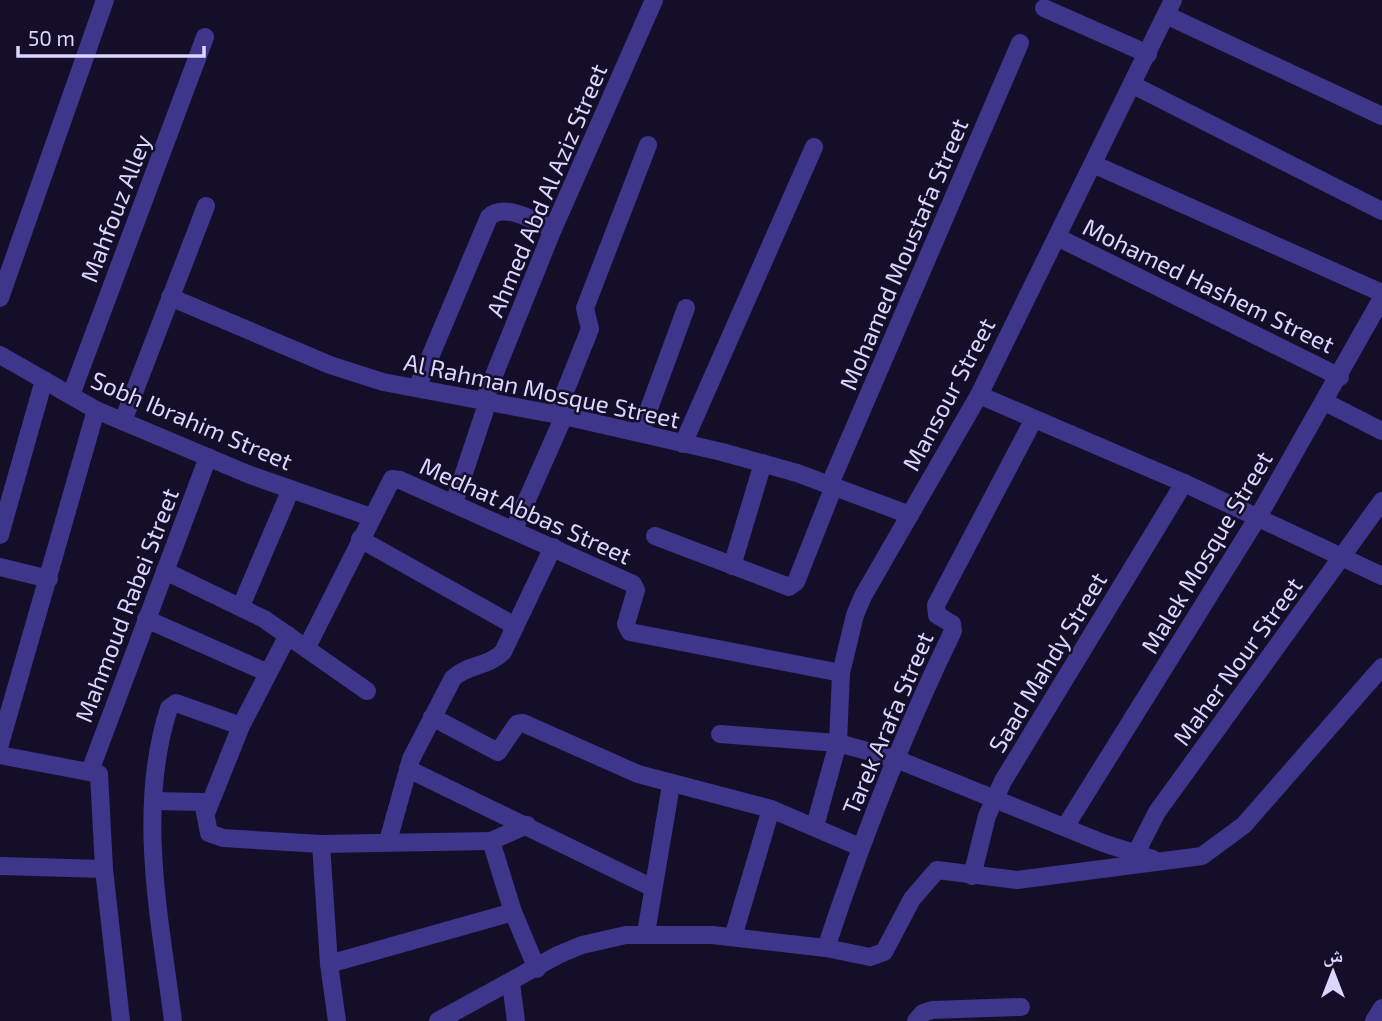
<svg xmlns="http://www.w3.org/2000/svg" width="1382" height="1021" viewBox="0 0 1382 1021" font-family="'Exo 2','Noto Naskh Arabic',sans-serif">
<rect width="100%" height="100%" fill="#140e29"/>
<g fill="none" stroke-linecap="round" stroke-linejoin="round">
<g stroke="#3d368b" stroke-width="18">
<path d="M1044 8 1148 54"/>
<path d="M1166 15 1382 116"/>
<path d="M1133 85 1382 211"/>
<path d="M1093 164 1382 293"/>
<path d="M1057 237 1340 377"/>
<path d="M170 297 330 365 383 382 564 416 722 452 797 473 910 515"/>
<path d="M0 298 105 0"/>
<path d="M0 355 96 410 250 475 371 517"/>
<path d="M417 388 489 217C505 202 536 222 553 229"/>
<path d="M71 395 205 37"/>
<path d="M979 395 1184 483 1382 576"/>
<path d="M484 400 553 229 654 0"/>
<path d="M1325 402 1382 431"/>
<path d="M556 414 590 329 585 308 648 145"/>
<path d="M123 421 206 206"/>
<path d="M640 433 686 308"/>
<path d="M683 444 814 147"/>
<path d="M830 484 1020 43"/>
<path d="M454 503 488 401"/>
<path d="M514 529 564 416"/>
<path d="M0 535 44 380"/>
<path d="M655 536 789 587 796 582 834 486"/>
<path d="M360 539 515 626"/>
<path d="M732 566 763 463"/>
<path d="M0 567 49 579"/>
<path d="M165 571 264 619 367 691"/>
<path d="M241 606 291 489"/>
<path d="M146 619 268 673"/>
<path d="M307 647 392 479 400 480 633 584 636 590 626 624 630 632 841 673"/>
<path d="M432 717 498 752 517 724 523 723 638 774 771 809 860 847"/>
<path d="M720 734 838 743 896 759 1103 843 1153 859"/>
<path d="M0 744 96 410"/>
<path d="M0 755 99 774 104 869 121 1021"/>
<path d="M408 769 653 888"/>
<path d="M90 771 208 457"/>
<path d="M154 801 203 802 209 833 223 838 321 844 491 841"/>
<path d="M207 811 241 726 288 635"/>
<path d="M527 825 491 841 513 912 537 969"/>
<path d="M815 826 838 743 841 673 855 615 863 596 979 395 1173 0"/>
<path d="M1065 827 1258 517 1382 298"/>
<path d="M388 841 411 759 453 678C468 664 488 667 503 652L553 547"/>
<path d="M321 844 329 964 337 1021"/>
<path d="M1136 853 1157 812 1382 501"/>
<path d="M0 866 104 869"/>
<path d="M972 876 987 816 1003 781 1184 483"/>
<path d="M646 933 671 785"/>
<path d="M733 937 771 809"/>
<path d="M826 948C862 839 903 734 953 631L952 624 937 615 936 605 1034 419"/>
<path d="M329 964 513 912"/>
<path d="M511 983 516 1021"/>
<path d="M173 1021C160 918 136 810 169 708L176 703 241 726"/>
<path d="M438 1021 558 955 582 945 626 935H712L826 948 870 957 884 952 912 899 937 870 1017 880 1202 856 1244 825 1382 667"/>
<path d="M916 1021 923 1013 932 1010 1021 1007"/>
<path d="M1374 1021 1382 1008"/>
</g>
</g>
<g text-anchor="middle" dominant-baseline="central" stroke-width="5" stroke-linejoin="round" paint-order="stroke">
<g font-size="24" fill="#dcd6ff" stroke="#140e29">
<text transform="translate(546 190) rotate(-67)">Ahmed Abd Al Aziz Street</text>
<text transform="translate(115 208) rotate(-69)">Mahfouz Alley</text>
<text transform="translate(903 254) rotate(-67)">Mohamed Moustafa Street</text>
<text transform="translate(1209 285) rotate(26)">Mohamed Hashem Street</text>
<text transform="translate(542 390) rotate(12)">Al Rahman Mosque Street</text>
<text transform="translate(948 394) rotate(-62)">Mansour Street</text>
<text transform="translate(192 420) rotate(23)">Sobh Ibrahim Street</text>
<text transform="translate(526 510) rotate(24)">Medhat Abbas Street</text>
<text transform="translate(1206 552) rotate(-59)">Malek Mosque Street</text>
<text transform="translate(126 605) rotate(-69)">Mahmoud Rabei Street</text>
<text transform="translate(1237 661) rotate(-54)">Maher Nour Street</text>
<text transform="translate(1047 662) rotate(-59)">Saad Mahdy Street</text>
<text transform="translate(887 723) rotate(-67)">Tarek Arafa Street</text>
</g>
</g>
<g transform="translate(1333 972)" stroke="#140e29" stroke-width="5" paint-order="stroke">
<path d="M0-5L12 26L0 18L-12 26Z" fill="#dcd6ff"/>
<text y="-10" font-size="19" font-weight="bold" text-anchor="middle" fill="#dcd6ff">ش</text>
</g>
<path d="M18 46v10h186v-10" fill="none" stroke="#dcd6ff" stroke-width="3.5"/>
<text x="28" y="46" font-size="21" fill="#dcd6ff" stroke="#140e29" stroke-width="5" paint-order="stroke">50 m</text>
</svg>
